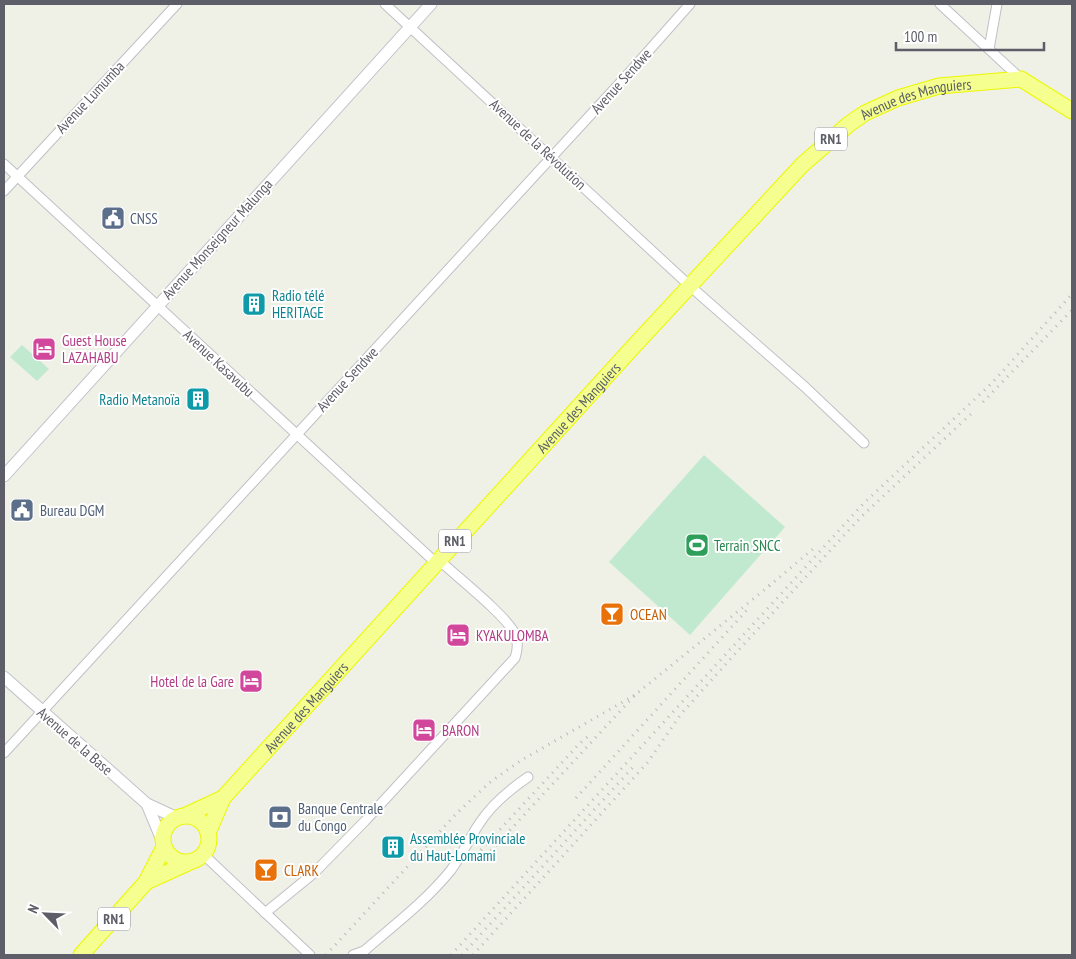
<svg xmlns="http://www.w3.org/2000/svg" width="1076" height="959" viewBox="0 0 1076 959" font-family="'PT Sans Narrow',sans-serif">
<rect width="100%" height="100%" fill="#eff1e6"/>
<g fill="#c1e9d0">
<path d="M22 345 49 369 37 381 10 357Z"/>
<path d="M704 455 785 527 690 635 609 562Z"/>
</g>
<g fill="none" stroke-linecap="round" stroke-linejoin="round">
<g stroke="#bfc0c7" stroke-width="11">
<g id="street">
<path d="M385 4 690 286 805 387 864 443"/>
<path d="M940 4 1021 79"/>
<path d="M989 49 997 4"/>
<path d="M4 164 435 562"/>
<path d="M4 191 177 4"/>
<path d="M4 753 629 73 690 4"/>
<path d="M203 854 310 955"/>
<path d="M265 913 314 873 365 821 515 658C518 649 519 641 514 632 502 612 457 577 438 559"/>
<path d="M353 955 364 951C394 925 426 901 451 870 462 855 469 839 479 824 491 805 509 790 528 777"/>
</g>
</g>
<g stroke="#c2c2cb" stroke-width="13">
<g id="secondary">
<path d="M4 476 431 4"/>
<path d="M4 677 147 804 177 818"/>
<path d="M147 804 162 840"/>
</g>
</g>
<g stroke="#ecf700" stroke-width="17">
<g id="highway">
<circle cx="186" cy="839" r="23"/>
<path id="s1" d="M184 816 223 798 633 347 802 165 849 124 865 113 898 98 939 86 1021 79 1072 111"/>
<path d="M208 833 223 798"/>
<path d="M146 882 188 863"/>
<path d="M81 955 146 882 164 847"/>
</g>
</g>
<use href="#street" stroke="#fff" stroke-width="9"/>
<use href="#secondary" stroke="#fff" stroke-width="11"/>
<use href="#highway" stroke="#f4ff8f" stroke-width="15"/>
<g stroke="#b9b9ba" stroke-width="3" stroke-dasharray="1 6" stroke-linecap="butt">
<path d="M983 402 1072 310"/>
<path d="M769 586 813 549"/>
<path d="M576 798 747 610"/>
<path d="M481 850 580 743 591 734"/>
<path d="M486 856 635 695 774 582"/>
<path d="M326 955 457 813 489 783 520 761 635 695"/>
<path d="M451 955 864 503 992 383 1072 294"/>
<path d="M462 955 634 766"/>
<path d="M473 955 648 762 681 714 734 655 861 517 971 414"/>
</g>
</g>
<defs>
<g id="civic-square" transform="scale(1.25)"><rect x="-9" y="-9" width="18" height="18" rx="4" fill="#5c6f8a" stroke="#fff"/><path d="M-.6-6.5H3V-4.5H.6V-3L4-1V1h2V6H-6V1h2V-1L-.6-3ZM-1.2 2.5V6h2.4V2.5Z" fill="#fff"/></g>
<g id="building-square" transform="scale(1.25)"><rect x="-9" y="-9" width="18" height="18" rx="4" fill="#0f9aa8" stroke="#fff"/><path d="M-4-6H4V6H1V3H-1V6H-4ZM-2.5-4.3h1.7v1.8h-1.7ZM.8-4.3h1.7v1.8H.8ZM-2.5-1h1.7V.8h-1.7ZM.8-1h1.7V.8H.8Z" fill="#fff"/></g>
<g id="hotel-square" transform="scale(1.25)"><rect x="-9" y="-9" width="18" height="18" rx="4" fill="#d1479c" stroke="#fff"/><path d="M-6-4.5h1.5V1H6V5H4.5V3h-9V5H-6ZM-4 0a1.8 1.8 0 1 1 3.6 0ZM.5 0V-2.5h3Q6-2.5 6 0Z" fill="#fff"/></g>
<g id="stadium-square" transform="scale(1.25)"><rect x="-9" y="-9" width="18" height="18" rx="4" fill="#2e9e5b" stroke="#fff"/><path d="M0-5a6.5 5 0 1 0 0 10a6.5 5 0 1 0 0-10ZM-3.5-1.8h7v3.6h-7Z" fill="#fff"/></g>
<g id="bar-square" transform="scale(1.25)"><rect x="-9" y="-9" width="18" height="18" rx="4" fill="#e8710a" stroke="#fff"/><path d="M-6-5H6L.8 .8V4.5H3.5V6h-7V4.5H-.8V.8Z" fill="#fff"/></g>
<g id="bank-square" transform="scale(1.25)"><rect x="-9" y="-9" width="18" height="18" rx="4" fill="#5c6f8a" stroke="#fff"/><path d="M-6-4H6V4H-6ZM0-2.3a2.3 2.3 0 1 0 0 4.6a2.3 2.3 0 1 0 0-4.6Z" fill="#fff"/></g>
</defs>
<g fill-rule="evenodd">
<use href="#civic-square" x="113" y="218"/>
<use href="#building-square" x="254" y="304"/>
<use href="#hotel-square" x="44" y="349"/>
<use href="#building-square" x="198" y="399"/>
<use href="#civic-square" x="22" y="510"/>
<use href="#stadium-square" x="697" y="545"/>
<use href="#bar-square" x="612" y="614"/>
<use href="#hotel-square" x="458" y="635"/>
<use href="#hotel-square" x="251" y="681"/>
<use href="#hotel-square" x="424" y="730"/>
<use href="#bank-square" x="280" y="817"/>
<use href="#building-square" x="393" y="847"/>
<use href="#bar-square" x="266" y="870"/>
</g>
<g text-anchor="middle" dominant-baseline="central" stroke-width="4" stroke-linejoin="round" paint-order="stroke">
<g fill="#fff" stroke="#8e8e95" stroke-width="1">
<rect x="815" y="127.5" width="32" height="23" rx="4"/>
<rect x="439" y="529.5" width="32" height="23" rx="4"/>
<rect x="98" y="907.5" width="32" height="23" rx="4"/>
</g>
<g font-size="14" font-weight="bold" fill="#5d5e67">
<text x="831" y="139">RN1</text>
<text x="455" y="541">RN1</text>
<text x="114" y="919">RN1</text>
</g>
<g font-size="15" fill="#5d5e67" stroke="#fff">
<text transform="translate(621 81) rotate(-48)">Avenue Sendwe</text>
<text transform="translate(90 97) rotate(-47)">Avenue Lumumba</text>
<text stroke="none"><textPath href="#s1" startOffset="1036">Avenue des Manguiers</textPath></text>
<text transform="translate(538 144) rotate(43)">Avenue de la Révolution</text>
<text transform="translate(217 239) rotate(-48)">Avenue Monseigneur Malunga</text>
<text transform="translate(219 363) rotate(43)">Avenue Kasavubu</text>
<text transform="translate(347 379) rotate(-47)">Avenue Sendwe</text>
<text stroke="none"><textPath href="#s1" startOffset="571">Avenue des Manguiers</textPath></text>
<text stroke="none"><textPath href="#s1" startOffset="166">Avenue des Manguiers</textPath></text>
<text transform="translate(75 741) rotate(41)">Avenue de la Base</text>
</g>
<g font-size="15" fill="#4e5e75" stroke="#fff" text-anchor="start">
<text x="130" y="218">CNSS</text>
<text x="40" y="510">Bureau DGM</text>
<text x="298" y="808">Banque Centrale<tspan x="298" dy="17">du Congo</tspan></text>
</g>
<g font-size="15" fill="#0d838f" stroke="#fff" text-anchor="start">
<text x="272" y="295">Radio télé<tspan x="272" dy="17">HERITAGE</tspan></text>
<text x="180" y="399" text-anchor="end">Radio Metanoïa</text>
<text x="410" y="838">Assemblée Provinciale<tspan x="410" dy="17">du Haut-Lomami</tspan></text>
</g>
<g font-size="15" fill="#b23c85" stroke="#fff" text-anchor="start">
<text x="62" y="340">Guest House<tspan x="62" dy="17">LAZAHABU</tspan></text>
<text x="476" y="635">KYAKULOMBA</text>
<text x="234" y="681" text-anchor="end">Hotel de la Gare</text>
<text x="442" y="730">BARON</text>
</g>
<g font-size="15" fill="#27864d" stroke="#fff" text-anchor="start">
<text x="714" y="545">Terrain SNCC</text>
</g>
<g font-size="15" fill="#c56008" stroke="#fff" text-anchor="start">
<text x="630" y="614">OCEAN</text>
<text x="284" y="870">CLARK</text>
</g>
</g>
<rect width="1076" height="959" fill="none" stroke="#5d5e67" stroke-width="10"/>
<g transform="translate(45 914) rotate(294)" stroke="#ffffff" stroke-width="4" paint-order="stroke">
<path d="M0-4L9 19L0 12L-9 19Z" fill="#5d5e67"/>
<text y="-8" font-size="14" font-weight="bold" text-anchor="middle" fill="#5d5e67">N</text>
</g>
<path d="M896 42v8h148v-8" fill="none" stroke="#5d5e67" stroke-width="2.5"/>
<text x="904" y="42" font-size="15" fill="#5d5e67" stroke="#ffffff" stroke-width="4" paint-order="stroke">100 m</text>
</svg>
